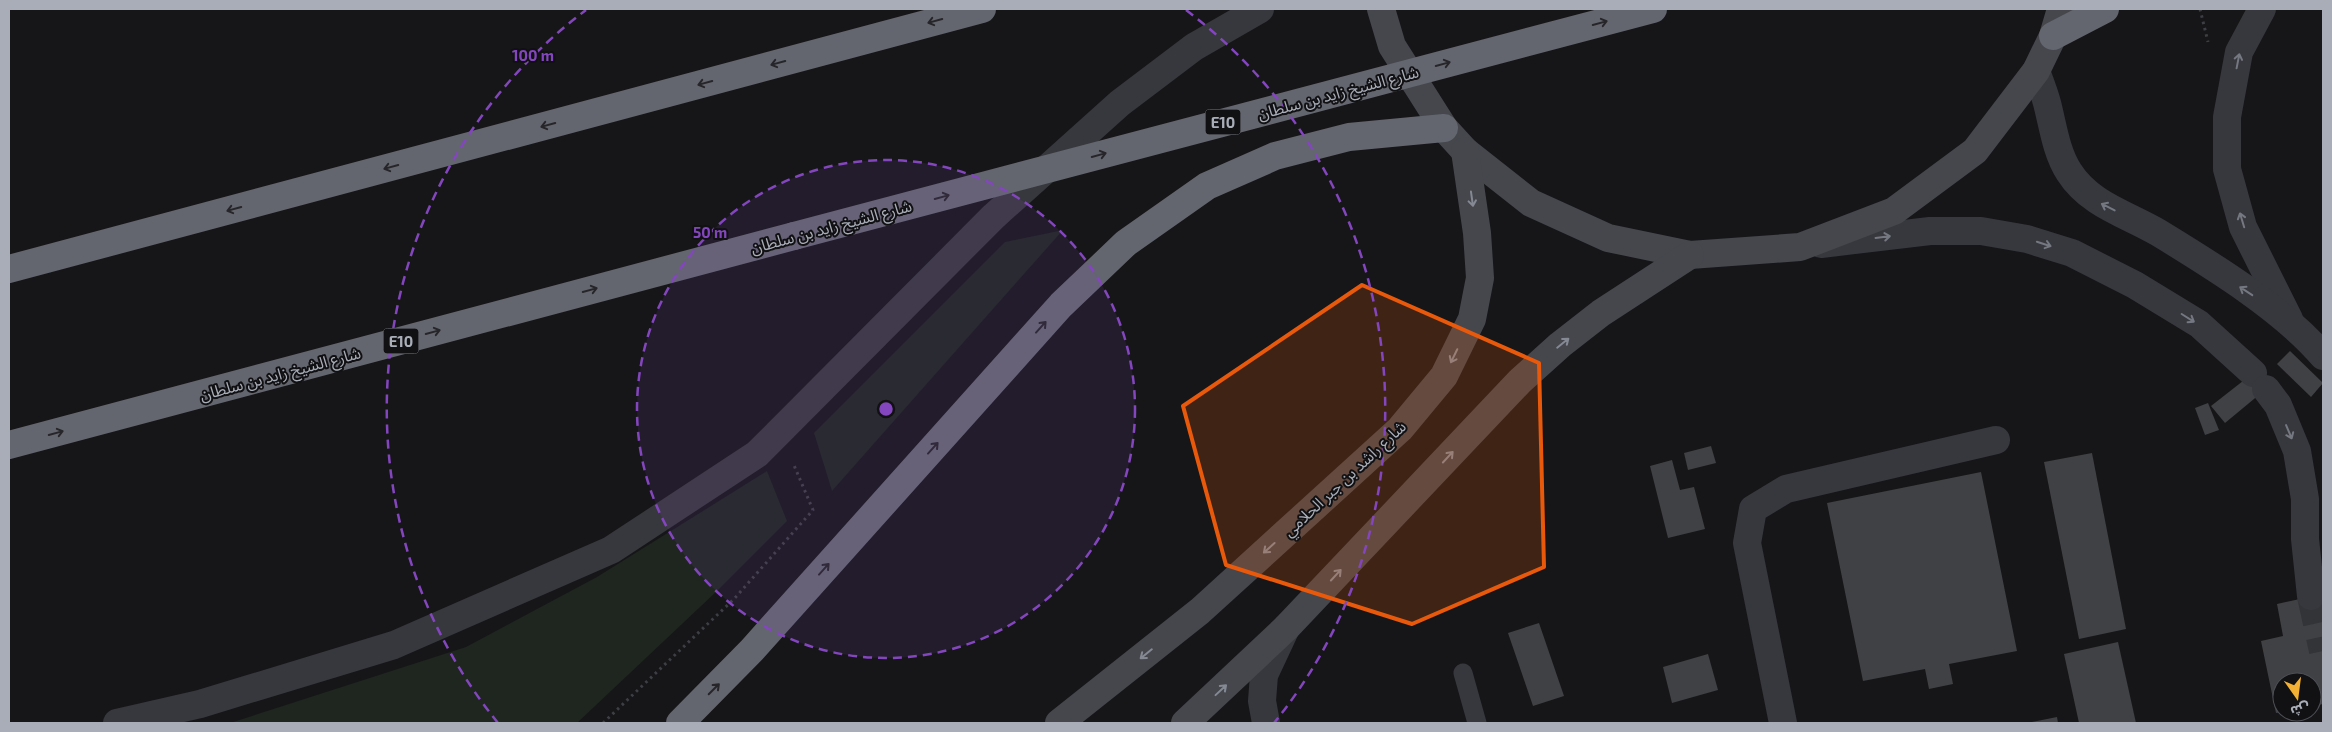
<svg xmlns="http://www.w3.org/2000/svg" width="2332" height="732" viewBox="0 0 2332 732" font-family="'Exo 2','Noto Sans Arabic',sans-serif">
<rect width="100%" height="100%" fill="#161618"/>
<g fill="#1e261f">
<path d="M1063 230 832 491 814 433 1005 242Z"/>
<path d="M767 471 787 521 717 591 577 723H230L466 647 597 577Z"/>
</g>
<g fill="#404145">
<path d="M2290 351 2323 383 2311 397 2277 364Z"/>
<path d="M2257 370 2266 389 2225 423 2211 406Z"/>
<path d="M2208 403 2219 430 2205 435 2195 408Z"/>
<path d="M1711 446 1716 463 1688 470 1684 453Z"/>
<path d="M2092 453 2126 629 2079 639 2044 462Z"/>
<path d="M1672 460 1680 490 1694 487 1705 529 1668 538 1650 466Z"/>
<path d="M1981 472 2017 651 1949 664 1953 684 1929 689 1925 669 1863 681 1827 503Z"/>
<path d="M2323 594V704L2312 706V682H2282V712L2276 713 2261 641 2283 636 2277 604Z"/>
<path d="M1539 623 1564 696 1533 706 1508 633Z"/>
<path d="M2118 642 2136 723H2079L2064 654Z"/>
<path d="M1708 654 1718 690 1672 703 1663 667Z"/>
<path d="M2057 717 2058 723H2032V722Z"/>
</g>
<g fill="none" stroke-linecap="round" stroke-linejoin="round">
<path stroke="#333438" stroke-width="28" stroke-dasharray="28 14" stroke-linecap="butt" d="M2311 596 2323 651"/>
<g stroke="#3d3f44" stroke-width="3" stroke-dasharray="2.5 4" stroke-linecap="butt">
<path d="M2200 9 2208 42"/>
<path d="M603 723 734 599 813 510 793 463"/>
</g>
<path stroke="#37383d" stroke-width="19" d="M1463 673 1477 723"/>
<g stroke="#37383d" stroke-width="28">
<path d="M2262 9 2239 52 2227 117V169L2243 227 2289 319"/>
<path d="M2036 71C2040 82 2044 92 2047 103 2053 126 2056 152 2069 172 2090 205 2127 214 2159 233 2213 266 2283 309 2323 356"/>
<path d="M1821 244 1930 231H1981L2027 239 2072 253 2135 285 2199 324 2253 373"/>
<path d="M2266 389 2278 405 2297 451 2305 499V539L2311 596"/>
<path d="M117 723 200 704 394 645 611 550 757 454 993 217 1120 103 1194 47 1260 9"/>
<path d="M1266 723 1262 701 1264 675 1286 628"/>
<path d="M1783 723 1747 543 1753 509 1786 489 1996 440"/>
</g>
<g stroke="#45474d" stroke-width="28">
<path d="M1381 9 1392 46 1444 128 1465 151 1531 203 1608 238 1690 255 1800 247 1894 211 1975 151 2036 71 2053 36 2061 9"/>
<path d="M1059 723 1200 611 1400 429 1444 376 1472 319 1480 278 1477 233 1465 151"/>
<path d="M1185 723 1286 628 1520 381 1560 345 1601 313 1690 255"/>
</g>
<g stroke="#63666e" stroke-width="28">
<path d="M2053 36 2105 9"/>
<path d="M9 269 982 9"/>
<path d="M9 445 794 236"/>
<path d="M680 723 752 650 1061 305 1126 243 1207 186 1275 156 1349 137 1444 128"/>
</g>
<path stroke="#63666e" stroke-width="28" d="M794 236 1653 9"/>
</g>
<defs><path id="oneway-shaft" d="M-6 0H5M1.5-3L5.5 0L1.5 3" fill="none" stroke-width="1.6" stroke-linecap="round" stroke-linejoin="round" transform="scale(1.25)"/></defs>
<g stroke="#26262a">
<use href="#oneway-shaft" transform="translate(935 21) rotate(165)"/>
<use href="#oneway-shaft" transform="translate(1600 23) rotate(-15)"/>
<use href="#oneway-shaft" transform="translate(778 63) rotate(165)"/>
<use href="#oneway-shaft" transform="translate(1443 64) rotate(-15)"/>
<use href="#oneway-shaft" transform="translate(705 83) rotate(165)"/>
<use href="#oneway-shaft" transform="translate(548 125) rotate(165)"/>
<use href="#oneway-shaft" transform="translate(1099 155) rotate(-15)"/>
<use href="#oneway-shaft" transform="translate(391 167) rotate(165)"/>
<use href="#oneway-shaft" transform="translate(942 197) rotate(-15)"/>
<use href="#oneway-shaft" transform="translate(234 209) rotate(165)"/>
<use href="#oneway-shaft" transform="translate(590 290) rotate(-15)"/>
<use href="#oneway-shaft" transform="translate(1041 327) rotate(-48)"/>
<use href="#oneway-shaft" transform="translate(433 332) rotate(-15)"/>
<use href="#oneway-shaft" transform="translate(56 433) rotate(-15)"/>
<use href="#oneway-shaft" transform="translate(933 448) rotate(-48)"/>
<use href="#oneway-shaft" transform="translate(824 569) rotate(-48)"/>
<use href="#oneway-shaft" transform="translate(714 689) rotate(-45)"/>
</g>
<g stroke="#757881">
<use href="#oneway-shaft" transform="translate(2238 61) rotate(-79)"/>
<use href="#oneway-shaft" transform="translate(2108 207) rotate(-153)"/>
<use href="#oneway-shaft" transform="translate(2242 220) rotate(-107)"/>
<use href="#oneway-shaft" transform="translate(1883 237) rotate(-7)"/>
<use href="#oneway-shaft" transform="translate(2044 244) rotate(18)"/>
<use href="#oneway-shaft" transform="translate(2246 291) rotate(-147)"/>
<use href="#oneway-shaft" transform="translate(2188 318) rotate(32)"/>
<use href="#oneway-shaft" transform="translate(2289 432) rotate(67)"/>
</g>
<g stroke="#858993">
<use href="#oneway-shaft" transform="translate(1472 199) rotate(82)"/>
<use href="#oneway-shaft" transform="translate(1563 343) rotate(-39)"/>
<use href="#oneway-shaft" transform="translate(1454 356) rotate(116)"/>
<use href="#oneway-shaft" transform="translate(1448 457) rotate(-47)"/>
<use href="#oneway-shaft" transform="translate(1269 548) rotate(138)"/>
<use href="#oneway-shaft" transform="translate(1336 575) rotate(-47)"/>
<use href="#oneway-shaft" transform="translate(1146 654) rotate(141)"/>
<use href="#oneway-shaft" transform="translate(1221 690) rotate(-43)"/>
</g>
<path fill="#e8590c" fill-opacity="0.2" stroke="#e8590c" stroke-width="4" stroke-linejoin="round" d="M1362 285 1539 363 1544 567 1412 624 1226 565 1183 406Z"/>
<circle cx="886" cy="409" r="249" fill="#8446be" fill-opacity=".12"/>
<g fill="none" stroke="#8446be" stroke-width="2.5" stroke-dasharray="9 6">
<circle cx="886" cy="409" r="249"/>
<path d="M498 723A499 499 0 0 1 586 10M1186 10A499 499 0 0 1 1274 723"/>
</g>
<g text-anchor="middle" dominant-baseline="central" stroke-width="4" stroke-linejoin="round" paint-order="stroke">
<g fill="#111113" stroke="#7b7e86" stroke-width="1">
<rect x="1205.5" y="109.5" width="35" height="25" rx="4"/>
<rect x="383.5" y="328.5" width="35" height="25" rx="4"/>
</g>
<g font-size="15" font-weight="bold" fill="#a8adb8">
<text x="1223" y="122">E10</text>
<text x="401" y="341">E10</text>
</g>
<g font-size="16" fill="#a8adb8" stroke="#111113">
<text transform="translate(1338 92) rotate(-15)">شارع الشيخ زايد بن سلطان</text>
<text transform="translate(831 226) rotate(-15)">شارع الشيخ زايد بن سلطان</text>
<text transform="translate(280 373) rotate(-15)">شارع الشيخ زايد بن سلطان</text>
<text transform="translate(1344 478) rotate(-43)">شارع راشد بن جبر الحلامي</text>
</g>
</g>
<circle cx="886" cy="409" r="8" fill="#8446be" stroke="#111113" stroke-width="2.5"/>
<g font-size="15" text-anchor="middle" font-weight="bold" fill="#8446be" stroke="#111113" stroke-width="4" stroke-linejoin="round" paint-order="stroke">
<text x="533" y="61">100 m</text>
<text x="710" y="238">50 m</text>
</g>
<rect width="2332" height="732" fill="none" stroke="#a8adb8" stroke-width="20"/>
<g transform="translate(2297 697) rotate(166)"><circle r="24" fill="#111113" stroke="#4d4f55"/>
<path d="M0-4L9 19L0 12L-9 19Z" fill="#f2b134"/>
<text y="-8" font-size="14" font-weight="bold" text-anchor="middle" fill="#a8adb8">ش</text>
</g>
</svg>
